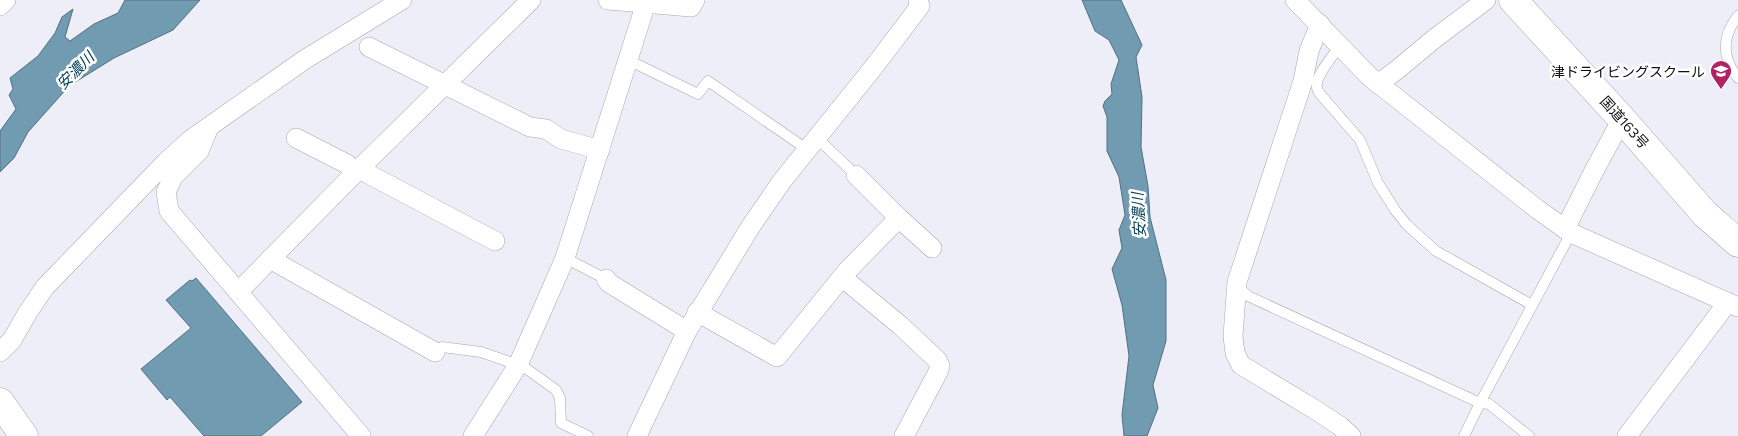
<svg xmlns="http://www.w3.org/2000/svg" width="1738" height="436" viewBox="0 0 1738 436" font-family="Commissioner,'Noto Sans JP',sans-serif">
<rect width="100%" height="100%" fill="#eeeef8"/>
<g fill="#709bb1" stroke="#537181">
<path d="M125 0H200L173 30 114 58 69 86 28 132 14 158 0 172V131L16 109 9 95 13 89 10 78 38 56 55 33 62 17 73 9 65 37 70 41 94 24 118 13Z"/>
<path d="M1082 0H1121L1142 45 1136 57 1142 97 1141 147 1148 186 1150 217 1166 280V341L1153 385 1158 408 1147 436H1124L1122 415 1129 356 1122 305 1112 269 1122 248 1119 230 1125 215 1119 177 1107 151V117L1103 106 1105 101 1112 94 1111 84 1119 60 1109 40 1095 31Z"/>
<path d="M196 278 302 402 261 436H204L170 397 167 400 141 369 191 328 166 300 190 280 192 281Z"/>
</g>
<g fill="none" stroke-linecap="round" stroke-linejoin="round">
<g stroke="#a6a6af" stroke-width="11">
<g id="lane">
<path d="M1738 16C1721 37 1722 58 1738 78"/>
<path d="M1339 47C1333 56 1314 77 1317 88 1317 89 1320 94 1321 95L1360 140 1378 183 1395 210 1407 225 1436 251 1532 305"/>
<path d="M628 60 698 94 708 81 808 150"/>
<path d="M818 139 856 175"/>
<path d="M565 258 606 279"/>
<path d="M1237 286 1248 296 1480 403 1489 404 1529 436"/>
<path d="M435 352 442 347 481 352 524 367 556 390 560 398 561 423 588 436"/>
<path d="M1464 436 1480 403 1571 233"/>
</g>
</g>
<g stroke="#a6a6af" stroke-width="20">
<g id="street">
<path d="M608 0 691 7 695 0"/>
<path d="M1295 0 1370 77 1537 209 1571 233 1738 307"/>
<path d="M0 6 6 0"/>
<path d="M1320 24 1309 51 1303 81 1237 282 1233 336 1235 353 1241 365 1314 409 1340 426 1351 436"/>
<path d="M369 47 530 127 546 129 561 139 600 150"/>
<path d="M1378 84 1398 69 1434 39 1486 0"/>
<path d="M209 127 199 151 173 177 166 192 169 211 361 436"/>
<path d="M296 138 347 164 355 173"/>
<path d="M359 169 495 241"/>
<path d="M856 175 899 218 932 248"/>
<path d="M1565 229 1594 171 1622 119"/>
<path d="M270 259 435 352"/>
<path d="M843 278 901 326 937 360 940 366 938 372 904 436"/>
<path d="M606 279 609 283 687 331"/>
<path d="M238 292 355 173 531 0"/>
<path d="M697 312 777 357 846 272 899 218"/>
<path d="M0 352 12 340 28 312 45 287 166 162 190 140 304 60 402 0"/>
<path d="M473 436 518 365 565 258 646 3"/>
<path d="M637 436 687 331 751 226 782 181 873 68 920 6 918 0"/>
<path d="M1627 436 1728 302"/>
</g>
</g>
<g stroke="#a6a6af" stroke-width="29">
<path id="primary" d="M0 402 24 436"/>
</g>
<g stroke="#a6a6af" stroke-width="29">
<path id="highway" d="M1513 0 1622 119 1705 214 1738 243"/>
</g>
<use href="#lane" stroke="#fff" stroke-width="10"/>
<use href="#street" stroke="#fff" stroke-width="19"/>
<use href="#primary" stroke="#fff" stroke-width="28"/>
<use href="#highway" stroke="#fff" stroke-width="28"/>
</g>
<defs>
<g id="school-pin" transform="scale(1.125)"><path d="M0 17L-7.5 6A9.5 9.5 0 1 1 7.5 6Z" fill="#ae2465" stroke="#fff"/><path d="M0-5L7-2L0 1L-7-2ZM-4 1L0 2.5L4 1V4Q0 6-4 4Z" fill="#fff"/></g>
</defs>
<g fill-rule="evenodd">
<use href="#school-pin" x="1721" y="71"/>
</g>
<g text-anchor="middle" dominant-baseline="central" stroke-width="5" stroke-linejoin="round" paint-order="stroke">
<g font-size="14" fill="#0e0e11" stroke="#fff" text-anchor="end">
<text x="1705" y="71">津ドライビングスクール</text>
</g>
<g font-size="14" fill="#0e0e11" stroke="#fff">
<text transform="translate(1625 122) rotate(48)">国道163号</text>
</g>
<g font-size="15" font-style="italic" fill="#024058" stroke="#fff">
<text transform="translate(75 70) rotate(-45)">安濃川</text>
<text transform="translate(1138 215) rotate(-93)">安濃川</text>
</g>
</g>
</svg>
